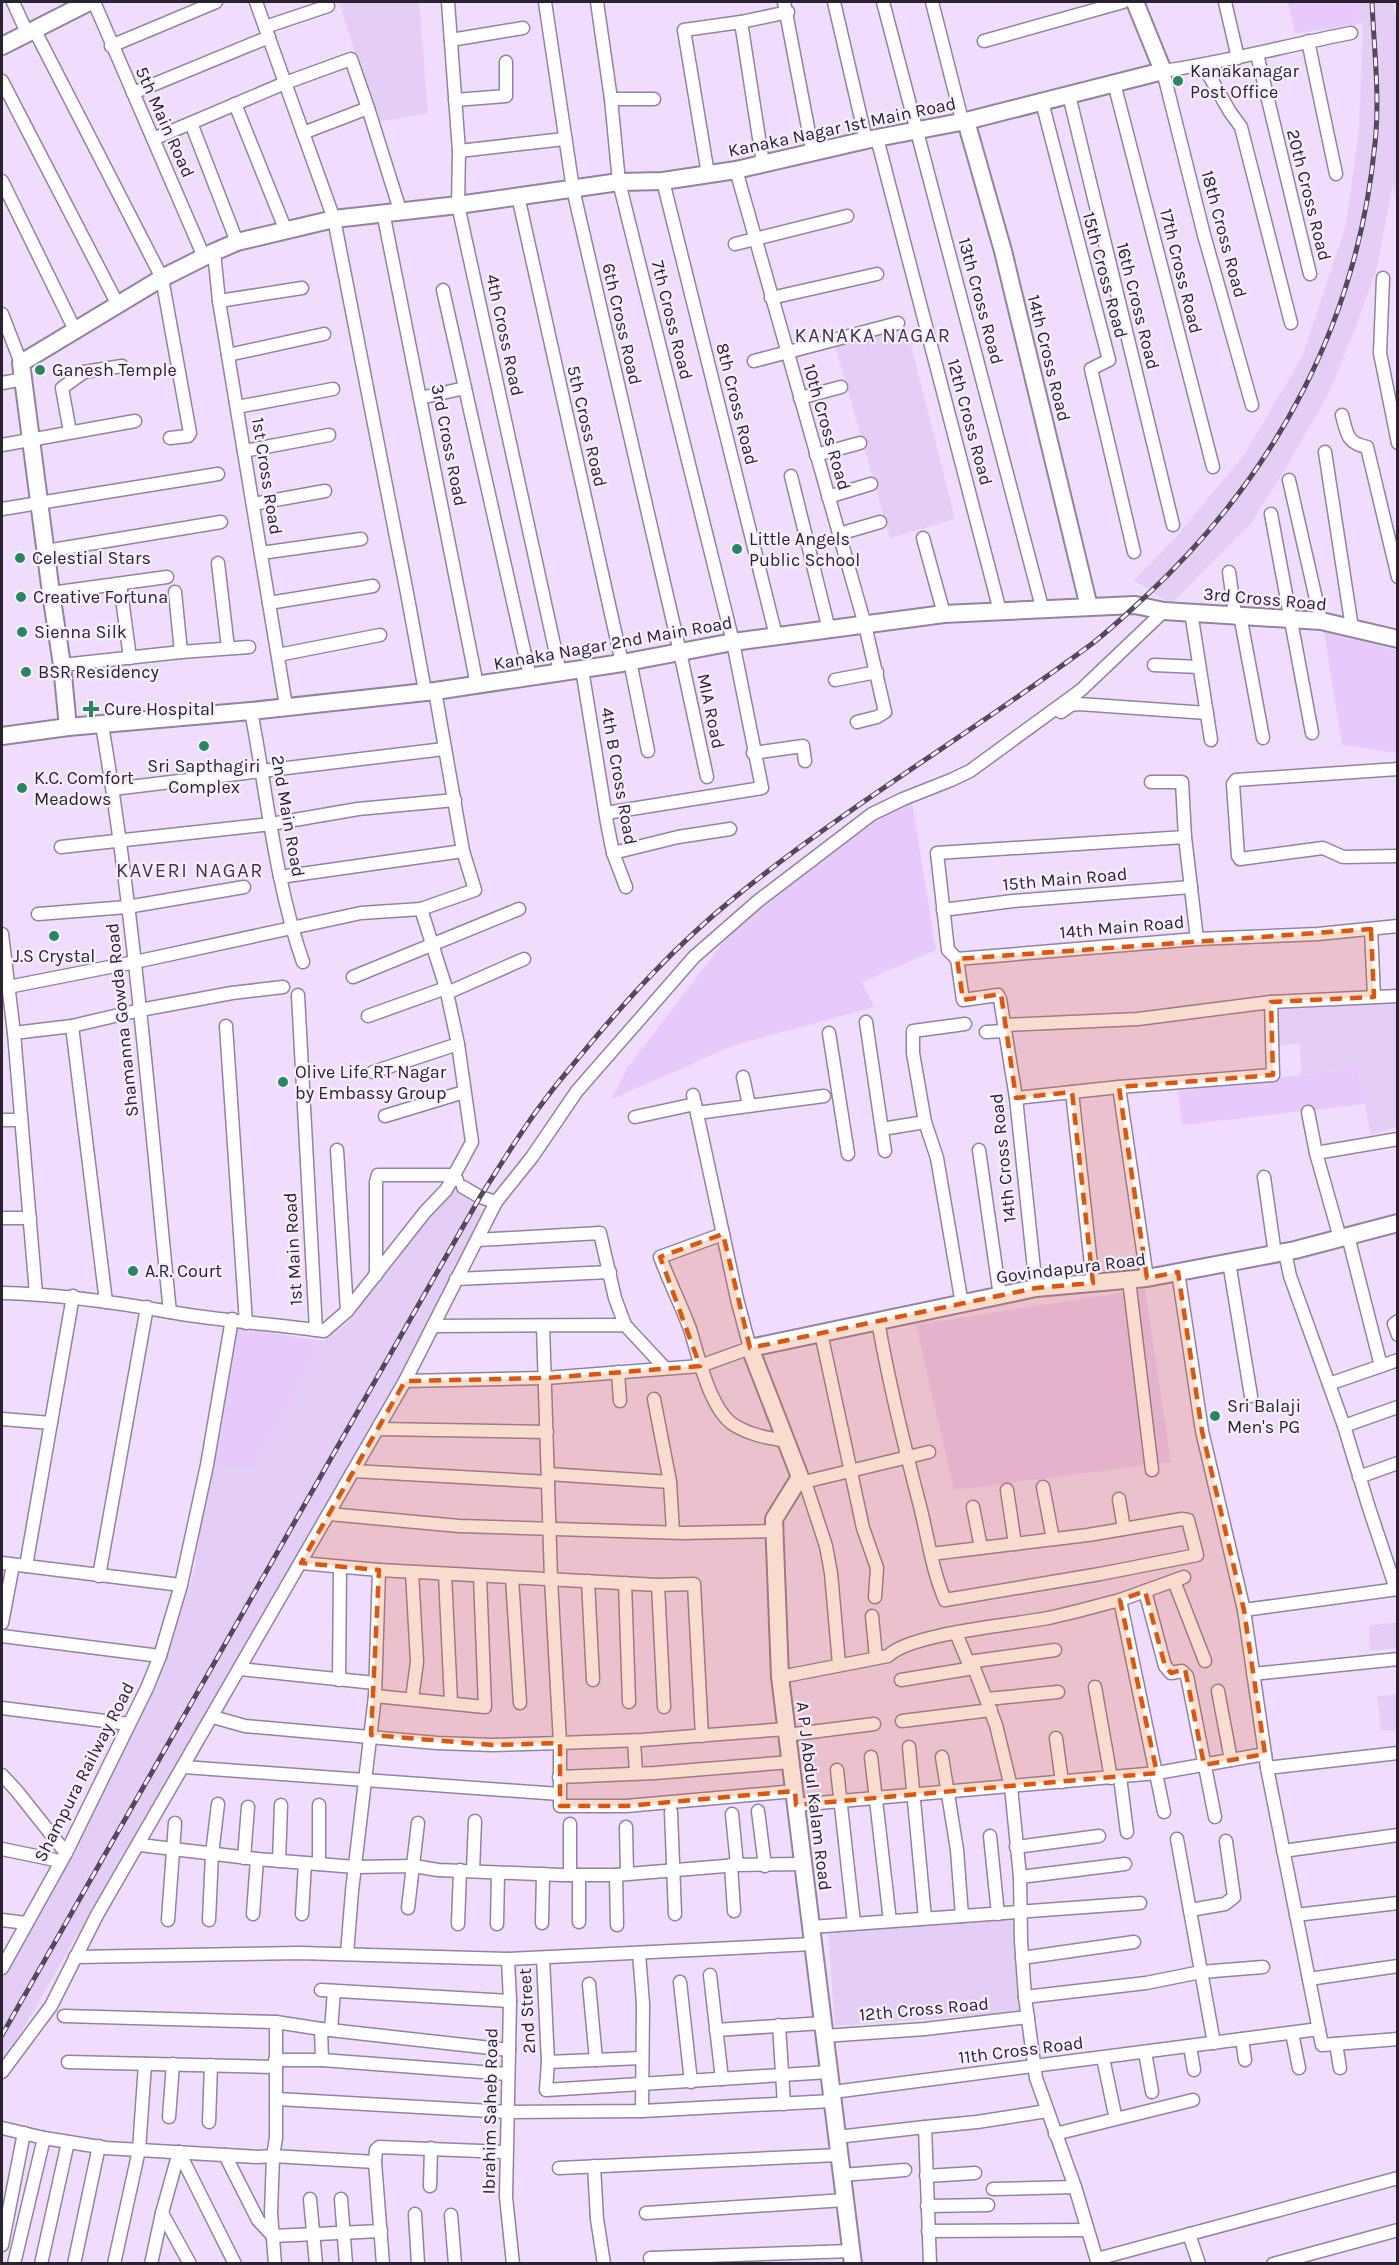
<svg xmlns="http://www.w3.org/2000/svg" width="1399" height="2265" viewBox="0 0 1399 2265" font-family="Karla,sans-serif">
<rect width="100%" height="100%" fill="#f0ddfe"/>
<g fill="#e5cef5">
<path d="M343 2H419L428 113 378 122 339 3Z"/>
<path d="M1358 2H1393L1396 18H1398L1397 209 1393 184 1376 271 1353 334 1329 393 1284 471 1252 522 1171 604 1134 580 1176 537 1244 455 1302 357 1346 225 1359 131 1363 23Z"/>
<path d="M906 326 955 519 890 538 835 345Z"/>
<path d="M1397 1003V1127L1371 1135 1357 1068 1301 1075 1300 1043 1278 1046 1276 1010Z"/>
<path d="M452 1186 482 1212 406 1369 172 1783 107 1883 2 2066V1979L39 1914 110 1772 174 1635 194 1571 210 1463 253 1470 324 1341 347 1323Z"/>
<path d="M1397 1622V1648L1370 1651 1369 1626Z"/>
<path d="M1397 1694V1730L1381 1731 1377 1696Z"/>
<path d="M1014 1918 1022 2012 835 2026 828 1932Z"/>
</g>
<g fill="#e7cafb">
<path d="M1288 2H1358L1363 23 1295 34Z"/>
<path d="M1324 632 1397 650V753L1342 745Z"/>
<path d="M912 802 936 950 862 982 874 1007 735 1045 612 1099 627 1068 732 931 858 826Z"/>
<path d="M1357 1068 1365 1104 1182 1125 1178 1091Z"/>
<path d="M1145 1289 1171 1462 954 1490 916 1325Z"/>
<path d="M237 1328 324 1341 253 1471 210 1463Z"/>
</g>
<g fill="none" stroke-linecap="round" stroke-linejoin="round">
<g stroke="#9382a0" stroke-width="15">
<g id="street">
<path d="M13 2 27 33"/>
<path d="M94 2 204 257"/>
<path d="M256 2 334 219 407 593 425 691"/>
<path d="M448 2 459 151 458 205 560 672"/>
<path d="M545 2 573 189 680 652 707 777"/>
<path d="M597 2 611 99 619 182 733 642 762 788 606 813"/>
<path d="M784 2 813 154"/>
<path d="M834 2 866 140"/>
<path d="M883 2 1043 611"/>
<path d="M932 2 962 120"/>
<path d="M1225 2 1238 58"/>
<path d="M741 22 788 12"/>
<path d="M265 27 328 6"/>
<path d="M34 29 162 278 190 433 188 436 170 438"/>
<path d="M451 40 523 28"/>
<path d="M984 41 1123 2"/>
<path d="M1308 41 1336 174"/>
<path d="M111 46 216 2"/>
<path d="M1257 54 1310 274"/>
<path d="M1203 65 1230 112 1241 127 1291 323"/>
<path d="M2 81 118 305"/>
<path d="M1114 83 1213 467"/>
<path d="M133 93 269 37"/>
<path d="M1069 95 1173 525"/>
<path d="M611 99H654"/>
<path d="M455 100 506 96V62"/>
<path d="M1042 102 1109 360 1091 369 1134 552"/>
<path d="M235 104 286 231"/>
<path d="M303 133 368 108"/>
<path d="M877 138 1000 611"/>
<path d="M153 139 191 123"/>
<path d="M459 151 564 139"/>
<path d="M736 170 865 625 885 712 877 717 857 722"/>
<path d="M708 174 684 30 741 22 763 164"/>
<path d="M2 181 75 330"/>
<path d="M663 181 776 636"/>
<path d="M518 196 622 663"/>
<path d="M383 212 477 685"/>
<path d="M237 242 191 123 285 83 351 59 368 108 400 210"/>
<path d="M735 244 847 216"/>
<path d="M214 252 219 301 286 706"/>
<path d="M1383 278 1380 353 1398 443"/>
<path d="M443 290 530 677"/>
<path d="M771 298 877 274"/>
<path d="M219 301 302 288"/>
<path d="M2 314 21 363"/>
<path d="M228 355 324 334"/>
<path d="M754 361 898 323"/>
<path d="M2 383 24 379"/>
<path d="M420 398 465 388"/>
<path d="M800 398 841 387"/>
<path d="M1252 405 1204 235 1163 71C1227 62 1288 45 1351 33"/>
<path d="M237 407 333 389"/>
<path d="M1342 415C1347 434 1347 443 1367 447L1398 577"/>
<path d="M70 432 62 388 84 372 122 366"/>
<path d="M2 445 135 421"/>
<path d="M244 451 329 435"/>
<path d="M1325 452 1352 628"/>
<path d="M816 455 860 443"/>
<path d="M791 476 829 630"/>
<path d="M1289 480 1321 621"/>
<path d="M828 497 871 484"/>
<path d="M253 504 325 491"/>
<path d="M2 509 218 474"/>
<path d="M1271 514 1312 733"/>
<path d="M839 534 880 522"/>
<path d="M923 538 944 614"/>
<path d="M46 551 221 522"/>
<path d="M261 553 361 539"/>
<path d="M218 563 228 648"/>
<path d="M1229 572 1235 615"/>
<path d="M120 584 130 658"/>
<path d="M175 592 181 652"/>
<path d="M51 593 167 577"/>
<path d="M269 603 373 586"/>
<path d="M1191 612 1211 740"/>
<path d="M1240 615 1263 738"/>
<path d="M278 655 380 635"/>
<path d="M630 661 648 751"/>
<path d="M62 665 181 652 249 647"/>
<path d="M1154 665 1199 667"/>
<path d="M582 669 607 823 613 853 626 887"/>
<path d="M835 680 877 672"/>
<path d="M251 711C267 794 275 882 303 962"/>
<path d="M1061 712 1071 705 1079 704 1207 713"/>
<path d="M102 725C135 919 150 1116 170 1312"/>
<path d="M753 753 803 746 805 761"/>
<path d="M1398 769 1236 780 1233 784 1238 856 1240 859 1323 848 1343 857 1398 856"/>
<path d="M1151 782H1182L1185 837 1197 939"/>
<path d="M113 789 444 749"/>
<path d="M61 847 271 824 358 809 455 800"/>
<path d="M613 853 678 837 730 829"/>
<path d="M280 877 463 851"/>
<path d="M943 910 1013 901 1191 887"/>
<path d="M38 914 127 907 244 887"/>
<path d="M1371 929 1374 997"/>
<path d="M2 934 14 1033 36 1294"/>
<path d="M957 959 948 950 937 853 1185 837"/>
<path d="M353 977 519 909"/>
<path d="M8 987 135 962 361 913 421 909 475 890 463 851 435 691"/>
<path d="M447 993 524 959"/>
<path d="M298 995 316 1330"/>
<path d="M368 1016 446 988"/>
<path d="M866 1022 885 1151"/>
<path d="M1004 1025 1138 1019 1271 1002"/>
<path d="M72 1026 106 1302"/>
<path d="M226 1026 246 1323"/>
<path d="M986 1032 1005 1031"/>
<path d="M14 1033 72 1026 140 1010 232 993 283 987"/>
<path d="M829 1033 848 1154"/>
<path d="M373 1072 458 1044"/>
<path d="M743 1077 749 1105"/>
<path d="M1072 1092 1093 1283"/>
<path d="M1016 1098 1119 1087"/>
<path d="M1308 1112 1316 1153"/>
<path d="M697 1113 824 1096"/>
<path d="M385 1116 464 1092"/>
<path d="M635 1117 695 1104"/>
<path d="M2 1120H21"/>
<path d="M882 1129 925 1122"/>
<path d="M337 1150 347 1311"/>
<path d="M979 1150 1000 1296"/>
<path d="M1264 1177 1275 1254"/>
<path d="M496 1202 532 1157 577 1091 694 957 758 901 872 814 903 799 951 780 970 771 1081 690 1164 611"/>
<path d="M2 1218H30"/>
<path d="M723 1234 660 1257C669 1281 681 1305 690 1329 698 1355 710 1410 734 1425 750 1435 768 1438 786 1441"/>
<path d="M1340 1238 1316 1153 1398 1139"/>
<path d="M477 1240 600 1233 615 1298 625 1325"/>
<path d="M1285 1252 1290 1276 1344 1426 1369 1508 1396 1589"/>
<path d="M1229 1262 1251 1396"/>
<path d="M1178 1272 1202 1431 1244 1610 1267 1768 1322 2045 1398 2039"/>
<path d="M376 1275V1182L378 1175H453L457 1180"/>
<path d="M1147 1278 1119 1087 1273 1075 1271 1002 1398 996"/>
<path d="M456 1279 610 1272"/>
<path d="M1129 1280 1152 1470"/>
<path d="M1036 1288 1016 1098 1000 999 998 995 963 1000 957 959 1197 939 1318 934 1398 926"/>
<path d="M2 1293C58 1294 114 1302 170 1312 221 1321 273 1324 324 1331L347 1311 425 1212 446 1190 472 1142 458 1044 446 988 421 909"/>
<path d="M962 1304 937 1158 925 1122 913 1053V1031L965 1024"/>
<path d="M878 1321C889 1384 904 1445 920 1506 928 1538 932 1570 945 1600L1100 1574 1197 1555 1188 1520 1182 1519 1088 1535 931 1554"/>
<path d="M1398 1321 1394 1324 1398 1335"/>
<path d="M433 1326 625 1325 665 1368"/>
<path d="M821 1333 863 1528 877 1568 875 1597"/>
<path d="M1381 1366 1398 1360"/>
<path d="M618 1372 620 1401"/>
<path d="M405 1381 546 1378 700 1366 750 1348 737 1299 693 1095"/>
<path d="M1329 1384 1381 1366 1348 1236"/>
<path d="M654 1399 670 1482 673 1532"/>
<path d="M2 1419 51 1423"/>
<path d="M1344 1426 1398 1407"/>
<path d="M378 1429 547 1432"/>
<path d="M353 1471 548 1482"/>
<path d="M548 1474 670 1482"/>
<path d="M1359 1477 1398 1463"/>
<path d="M805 1482 826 1546 831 1573 839 1664"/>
<path d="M800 1483 929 1452"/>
<path d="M1043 1487 1053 1539"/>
<path d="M1007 1490 1015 1544"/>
<path d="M1119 1499 1124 1529"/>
<path d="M973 1507 981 1548"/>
<path d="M329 1514 459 1526 683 1533 774 1531"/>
<path d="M2 1563 181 1585"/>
<path d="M301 1563 379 1570 375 1696 352 1891 347 1954"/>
<path d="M26 1566 73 1296"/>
<path d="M379 1570 658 1585 664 1707"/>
<path d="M412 1572 417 1662 412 1699"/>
<path d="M445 1574 451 1702"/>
<path d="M99 1576 147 1307"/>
<path d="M512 1578 520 1703"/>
<path d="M588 1581 593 1680"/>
<path d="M1174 1581 1205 1661"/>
<path d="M625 1583 629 1702"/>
<path d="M658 1585 694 1584 702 1736"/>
<path d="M1145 1591 1165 1666 1171 1673 1182 1671 1187 1676 1215 1817"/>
<path d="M1244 1610 1398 1589"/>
<path d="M872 1616 876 1658"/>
<path d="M2 1623 13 1565"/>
<path d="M956 1633 968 1662 974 1668 996 1725 1011 1787 1020 1877 1021 1941 1025 1997 1036 2078 1075 2187 1098 2264"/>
<path d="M2 1636 160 1656"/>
<path d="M968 1662 1055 1650"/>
<path d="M240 1669 375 1683"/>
<path d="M1253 1674 1398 1659"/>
<path d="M780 1677 888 1656C911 1633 1013 1625 1048 1618 1072 1613 1096 1606 1120 1600"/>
<path d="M339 1680 340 1567"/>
<path d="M901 1680 974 1668"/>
<path d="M1095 1687 1111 1778"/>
<path d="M1218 1691 1231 1760"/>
<path d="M375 1696 485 1707 480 1576"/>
<path d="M987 1699 1058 1692"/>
<path d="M2 1708 129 1724"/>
<path d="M213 1717 245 1726 437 1743 493 1745 560 1743 551 1579 543 1326"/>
<path d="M902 1721 991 1710"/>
<path d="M786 1729 642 1740 560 1743V1806H626L795 1791"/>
<path d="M787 1735 874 1724"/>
<path d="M1056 1738 1062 1782"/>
<path d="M634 1741 636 1773"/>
<path d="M909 1747 925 1918"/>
<path d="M871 1757 890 1921"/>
<path d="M942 1757 957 1850 962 1916"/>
<path d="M184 1767 559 1794"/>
<path d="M1267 1768 1398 1753"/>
<path d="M837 1770 854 1923"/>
<path d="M2 1775 16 1790 66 1853"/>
<path d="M559 1777 655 1773 791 1762"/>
<path d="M1120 1777 1127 1832"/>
<path d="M796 1805 1157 1773 1265 1754"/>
<path d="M758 1811 765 1866"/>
<path d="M671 1812 675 1914"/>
<path d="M1164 1812 1120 1600 1184 1577"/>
<path d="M732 1814 737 1865"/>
<path d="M626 1827 627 1873"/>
<path d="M990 1836 998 1914"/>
<path d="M1177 1839 1214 2043"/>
<path d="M140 1845 257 1859 355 1867 414 1866 438 1870 561 1875H616L737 1865 803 1864"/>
<path d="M1016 1847 1099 1836"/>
<path d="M2 1849 60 1861"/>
<path d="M1283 1851 1398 1835"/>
<path d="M244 1858 248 1807"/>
<path d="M279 1861 281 1805"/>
<path d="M319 1864V1805"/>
<path d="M731 1865 734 1911"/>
<path d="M473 1871 475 1821"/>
<path d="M570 1875V1824"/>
<path d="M616 1875 617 1925"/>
<path d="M1020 1877 1125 1864"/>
<path d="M408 1908 418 1823"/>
<path d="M1190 1910 1225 1904 1234 1897 1226 1841"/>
<path d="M253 1914 257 1859"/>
<path d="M302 1914 305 1863"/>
<path d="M1296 1915 1398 1903"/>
<path d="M2 1920 26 1923"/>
<path d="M168 1920 175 1823"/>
<path d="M209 1920 212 1854 218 1804"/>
<path d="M579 1922V1875"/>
<path d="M542 1923 543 1874"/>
<path d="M458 1924 460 1870"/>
<path d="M497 1924 498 1873"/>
<path d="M811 1927 1140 1903"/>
<path d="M639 1953 643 2004 642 2111"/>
<path d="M75 1957 300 1953 508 1959 813 1944"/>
<path d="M543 1958 548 2062 546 2090 829 2072"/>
<path d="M1022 1958 1134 1942"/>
<path d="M508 1959 510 2001 506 2197 513 2264"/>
<path d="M2 1968 66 1853 147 1688 160 1656 181 1585 207 1465 232 1319"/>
<path d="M710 1975 722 2079"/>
<path d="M1309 1979 1398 1966"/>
<path d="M680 1982 691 2082"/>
<path d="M589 1984 596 2060"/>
<path d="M321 1990 510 2001"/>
<path d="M1025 1997 1146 1983 1201 1972 1263 1967"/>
<path d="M276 2022 321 2029"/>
<path d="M779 2025 784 2104"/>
<path d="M331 2030 334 1991"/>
<path d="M716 2030 823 2023"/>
<path d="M1292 2033 1299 2068"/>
<path d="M824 2036 925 2029 1028 2017"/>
<path d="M1242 2039 1245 2060"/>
<path d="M1336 2044 1340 2068"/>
<path d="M1190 2046 1194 2070"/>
<path d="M1145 2052 1152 2092"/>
<path d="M1103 2058 1115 2115"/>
<path d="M275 2060H322L508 2074"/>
<path d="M322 2060 321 2029 509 2050"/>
<path d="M68 2062 276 2067"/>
<path d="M548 2062 642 2058"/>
<path d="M2 2072 51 2006 97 1915 405 1381 496 1202 480 1197 463 1187"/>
<path d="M833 2092 1319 2029"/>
<path d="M277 2099 508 2112 642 2111 832 2101"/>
<path d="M169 2117 173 2064"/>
<path d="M209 2122 211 2065"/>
<path d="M2 2128 44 2138 106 2148 258 2157 273 2156 276 2138V2022L64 2016"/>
<path d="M1055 2134 1193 2100"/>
<path d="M837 2137 925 2127"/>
<path d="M179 2152 235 2264"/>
<path d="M225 2155 258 2220 273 2236 381 2231"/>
<path d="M594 2166 597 2219 604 2264"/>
<path d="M559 2168 839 2155"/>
<path d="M842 2175 905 2170"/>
<path d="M926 2176 975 2173"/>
<path d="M430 2186 431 2148"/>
<path d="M993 2189 1075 2187"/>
<path d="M310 2199 316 2264"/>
<path d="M341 2199 346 2264"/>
<path d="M927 2206 988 2205"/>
<path d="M162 2213 190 2264"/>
<path d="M646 2213 845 2200"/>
<path d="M415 2214 418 2264"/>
<path d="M451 2215 455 2264"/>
<path d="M928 2231 1087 2230"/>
<path d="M1189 2234 1199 2264"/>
<path d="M2 2245 24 2133"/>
<path d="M650 2258 852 2251"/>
<path d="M1097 2259 1398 2178"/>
<path d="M14 2264 44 2138"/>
<path d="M41 2264 68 2142"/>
<path d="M74 2264 99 2146"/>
<path d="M114 2264 139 2150 145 2064"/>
<path d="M151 2264 162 2213 179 2152"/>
<path d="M275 2264 271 2213 273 2156 375 2162"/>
<path d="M383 2264 375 2162 376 2150 379 2147 506 2152"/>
<path d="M930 2264 925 2127 977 2122 1047 2111"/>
<path d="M1273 2264 1398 2230"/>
</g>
</g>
<g stroke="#9382a0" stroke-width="20">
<g id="secondary">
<path d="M2 46 89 2"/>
<path d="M966 121 1003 251 1089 607"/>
<path d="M68 727 62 665 51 593 21 363 162 278 214 252 237 242 334 219 458 205 619 182 663 181 736 170 866 140 966 121 1163 71 1135 2"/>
<path d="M2 736 68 727 251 711 435 691 622 663 733 642 944 614 1135 605 1164 611 1321 621 1398 639"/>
<path d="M853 2264 780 1677 774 1519 800 1477 750 1348 1036 1288 1147 1278 1295 1250 1398 1223"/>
</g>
</g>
<use href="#street" stroke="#fff" stroke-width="12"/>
<use href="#secondary" stroke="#fff" stroke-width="16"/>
<g stroke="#524959" stroke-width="5">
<path id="rail" d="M2 2035 480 1197C500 1166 519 1134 541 1105 553 1088 567 1072 580 1056 627 999 676 945 734 898 848 805 975 731 1093 643 1111 629 1129 612 1146 596 1276 475 1358 321 1375 143 1380 96 1374 49 1372 2"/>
</g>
<use href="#rail" stroke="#f7effd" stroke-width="3" stroke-dasharray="9" stroke-linecap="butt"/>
</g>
<path fill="#de560e" fill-opacity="0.2" stroke="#de560e" stroke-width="4.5" stroke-dasharray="12 8" stroke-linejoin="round" d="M1371 929 1374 997 1271 1002 1273 1075 1119 1087 1147 1278 1178 1272 1202 1431 1244 1610 1265 1754 1204 1765 1185 1669 1171 1673 1165 1666 1145 1591 1120 1600 1157 1773 796 1805 795 1791 626 1806H560V1743L493 1745 371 1735 379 1570 301 1563 405 1381 546 1378 700 1366 660 1257 723 1234 750 1348 1036 1288 1093 1283 1072 1092 1016 1098 1001 994 963 1000 957 959Z"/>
<g fill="#29875f" stroke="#f7effd" stroke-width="2">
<circle cx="1178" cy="81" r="6"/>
<circle cx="40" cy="370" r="6"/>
<circle cx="737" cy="549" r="6"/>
<circle cx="20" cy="558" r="6"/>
<circle cx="21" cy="597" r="6"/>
<circle cx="22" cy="632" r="6"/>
<circle cx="26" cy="672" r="6"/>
<path d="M88 700h6v6h6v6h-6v6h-6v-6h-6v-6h6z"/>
<circle cx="204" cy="746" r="6"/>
<circle cx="22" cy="788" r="6"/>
<circle cx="54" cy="936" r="6"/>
<circle cx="283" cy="1082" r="6"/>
<circle cx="133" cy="1271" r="6"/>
<circle cx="1215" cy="1416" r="6"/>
</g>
<g text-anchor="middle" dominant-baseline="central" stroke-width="4.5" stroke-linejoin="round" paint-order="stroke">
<g font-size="18" fill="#2a232f" stroke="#f7effd" text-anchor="start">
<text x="1190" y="71">Kanakanagar<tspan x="1190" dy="21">Post Office</tspan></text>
<text x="52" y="370">Ganesh Temple</text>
<text x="749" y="539">Little Angels<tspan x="749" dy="21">Public School</tspan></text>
<text x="32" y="558">Celestial Stars</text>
<text x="33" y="597">Creative Fortuna</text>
<text x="34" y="632">Sienna Silk</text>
<text x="38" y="672">BSR Residency</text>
<text x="104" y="709">Cure Hospital</text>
<text x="204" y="766" text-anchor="middle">Sri Sapthagiri<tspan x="204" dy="21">Complex</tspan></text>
<text x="34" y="778">K.C. Comfort<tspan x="34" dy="21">Meadows</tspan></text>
<text x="54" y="956" text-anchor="middle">J.S Crystal</text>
<text x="295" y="1072">Olive Life RT Nagar<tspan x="295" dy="21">by Embassy Group</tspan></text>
<text x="145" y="1271">A.R. Court</text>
<text x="1227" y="1406">Sri Balaji<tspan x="1227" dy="21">Men's PG</tspan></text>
</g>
<g font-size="18" fill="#2a232f" stroke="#f7effd">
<text transform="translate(165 122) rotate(66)">5th Main Road</text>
<text transform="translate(842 127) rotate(-12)">Kanaka Nagar 1st Main Road</text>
<text transform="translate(1309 195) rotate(76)">20th Cross Road</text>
<text transform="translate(1224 234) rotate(75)">18th Cross Road</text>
<text transform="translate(1181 271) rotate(76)">17th Cross Road</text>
<text transform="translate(1105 275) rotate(75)">15th Cross Road</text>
<text transform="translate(981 301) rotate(75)">13th Cross Road</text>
<text transform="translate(1138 306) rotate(76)">16th Cross Road</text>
<text transform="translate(672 320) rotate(76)">7th Cross Road</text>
<text transform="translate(622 324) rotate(77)">6th Cross Road</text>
<text transform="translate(505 335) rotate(78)">4th Cross Road</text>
<text transform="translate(1049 358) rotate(76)">14th Cross Road</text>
<text transform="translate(737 404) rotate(76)">8th Cross Road</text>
<text transform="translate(970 422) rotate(75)">12th Cross Road</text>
<text transform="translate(587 426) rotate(77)">5th Cross Road</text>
<text transform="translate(827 427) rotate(74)">10th Cross Road</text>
<text transform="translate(449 445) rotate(79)">3rd Cross Road</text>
<text transform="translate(267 476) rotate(81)">1st Cross Road</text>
<text transform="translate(1265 599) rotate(5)">3rd Cross Road</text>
<text transform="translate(613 643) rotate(-10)">Kanaka Nagar 2nd Main Road</text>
<text transform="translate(711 711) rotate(78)">MIA Road</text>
<text transform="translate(619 776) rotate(80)">4th B Cross Road</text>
<text transform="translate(288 816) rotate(80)">2nd Main Road</text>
<text transform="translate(1065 879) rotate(-5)">15th Main Road</text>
<text transform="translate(1122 927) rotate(-5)">14th Main Road</text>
<text transform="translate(122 1020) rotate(-96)">Shamanna Gowda Road</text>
<text transform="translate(1003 1158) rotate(-96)">14th Cross Road</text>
<text transform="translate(293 1249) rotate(-93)">1st Main Road</text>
<text transform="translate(1071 1268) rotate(-7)">Govindapura Road</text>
<text transform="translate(84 1772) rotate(-63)">Shampura Railway Road</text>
<text transform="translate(814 1796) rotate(83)">A P J Abdul Kalam Road</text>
<text transform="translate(924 2009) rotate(-5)">12th Cross Road</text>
<text transform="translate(527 2011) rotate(-93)">2nd Street</text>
<text transform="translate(1021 2050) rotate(-7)">11th Cross Road</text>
<text transform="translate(490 2111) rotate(-89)">Ibrahim Saheb Road</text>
</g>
<g font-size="20" letter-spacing="1.5" fill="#43334d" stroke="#f7effd">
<text x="873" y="335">KANAKA NAGAR</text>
<text x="190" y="870">KAVERI NAGAR</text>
</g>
</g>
<rect width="1399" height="2265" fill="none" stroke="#2a232f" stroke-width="6"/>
</svg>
